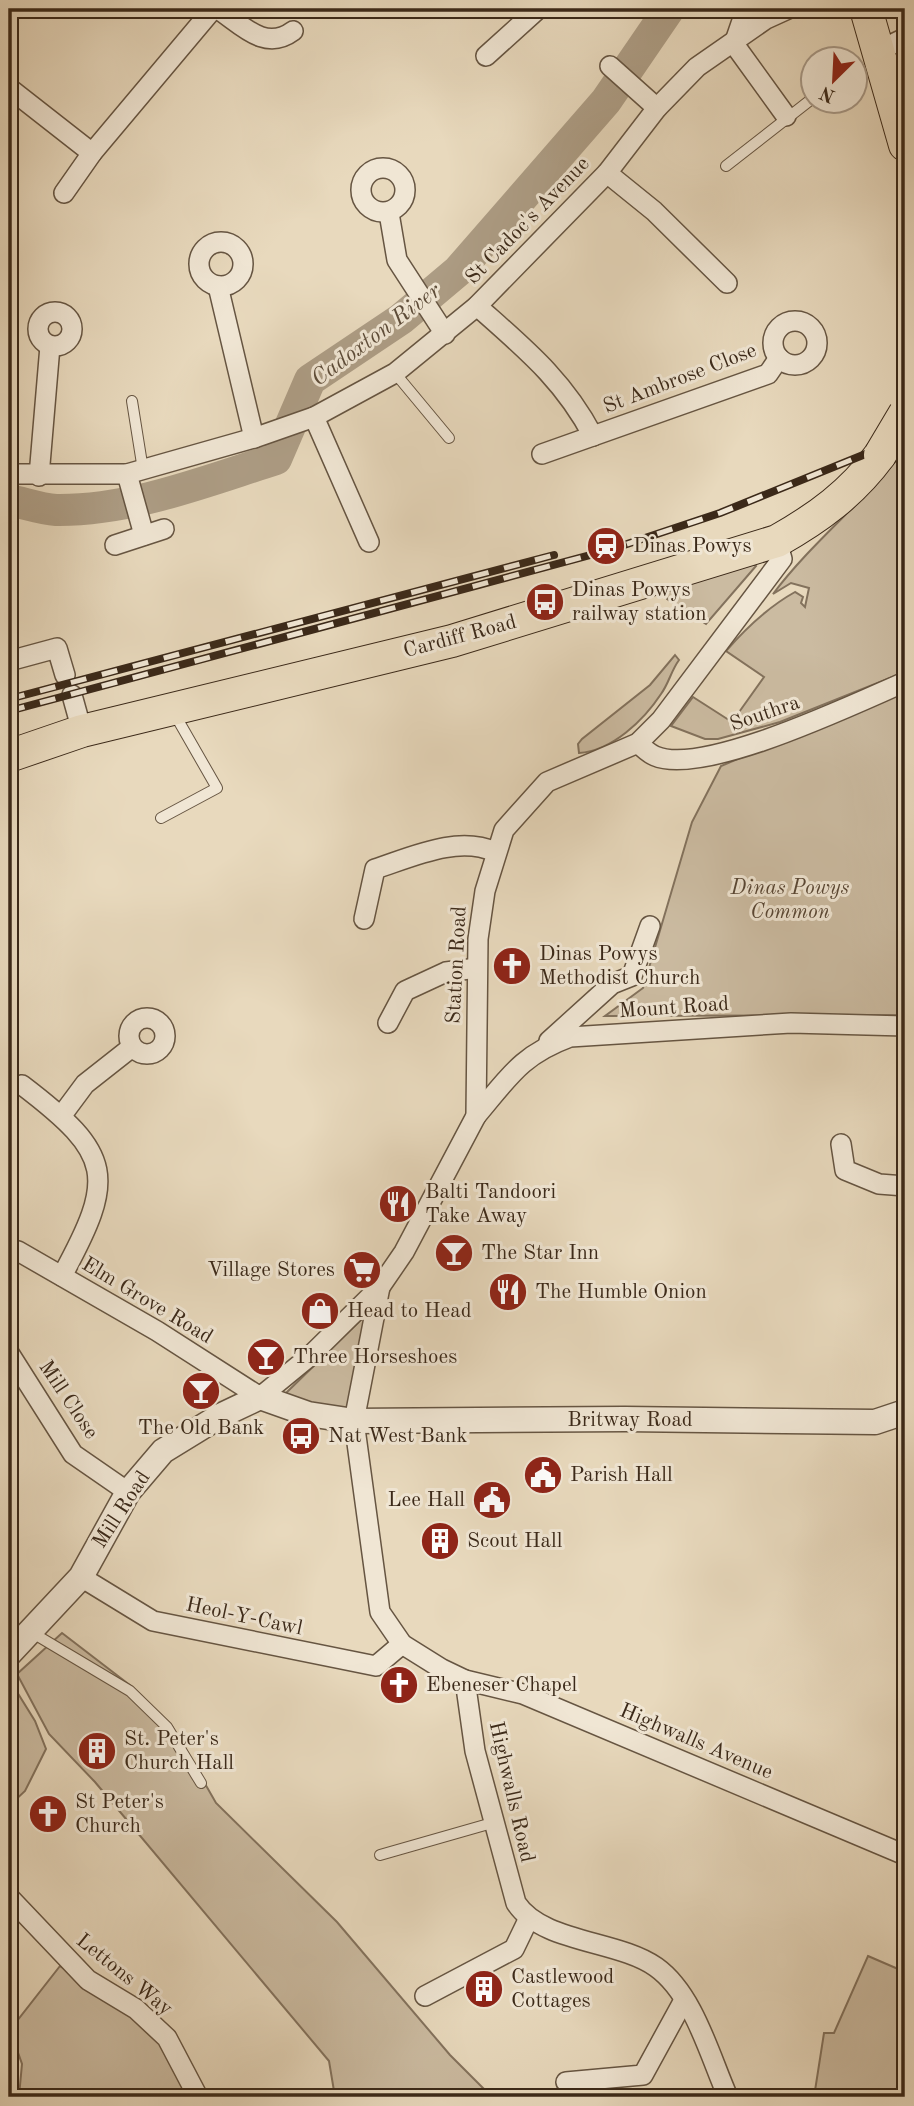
<svg xmlns="http://www.w3.org/2000/svg" width="914" height="2106" viewBox="0 0 914 2106" font-family="'Old Standard TT',serif">
<rect width="100%" height="100%" fill="#e8d9bd"/>
<filter id="stains"><feTurbulence type="fractalNoise" baseFrequency=".00286" numOctaves="4"/><feColorMatrix values="0 0 0 0 .2 0 0 0 0 .09 0 0 0 0 .02 0 0 0 .5 -.17"/></filter>
<radialGradient id="worn" r=".72"><stop offset=".6" stop-color="#630" stop-opacity="0"/><stop offset="1" stop-color="#630" stop-opacity=".3"/></radialGradient>
<g fill="#cbbba1" stroke="#83725d" stroke-width="2">
<path d="M905 450V672L780 722 718 739H705L671 726 693 697 732 722 764 677 726 651C746 628 768 607 795 592L803 597 801 603 805 607 809 588 791 583 773 594C812 542 865 501 905 450Z"/>
<path d="M753 563 756 566 706 624 667 599V592L672 588Z"/>
<path d="M675 655 679 660C671 671 669 683 661 694 644 720 612 751 579 753L578 744 582 739 650 685Z"/>
<path d="M905 689V1015L605 1016 643 988 692 822 721 766Z"/>
<path d="M368 1313 347 1410 318 1407 285 1394Z"/>
<path d="M62 1633 131 1686 172 1726 216 1803 337 1922 450 2055 492 2097H335L329 2061 95 1782 49 1734 17 1674Z"/>
<path d="M9 1679 35 1721 46 1749 25 1791 9 1806Z"/>
<path d="M868 1956 905 1972V2097H814L824 2033H834Z"/>
<path d="M60 1966 131 2014 162 2044 191 2097H16L19 2096 22 2064 10 2030Z"/>
</g>
<g fill="none" stroke-linecap="round" stroke-linejoin="round">
<path stroke="#ad9d85" stroke-width="32" d="M9 500C24 503 41 509 56 510 131 511 206 481 276 459L310 380 401 319 458 271 606 101 669 9"/>
<g stroke="#665542" stroke-width="12">
<g id="service">
<path d="M726 166 813 98"/>
<path d="M395 373 449 438"/>
<path d="M132 401 143 470"/>
<path d="M161 818 217 788 174 713"/>
<path d="M31 1632 130 1691 167 1727 201 1783"/>
<path d="M380 1855 492 1823"/>
</g>
</g>
<g stroke="#665542" stroke-width="22">
<g id="minor">
<path d="M218 9C242 25 265 52 293 31"/>
<path d="M746 9 734 44 786 116"/>
<path d="M876 52 905 38"/>
<path d="M486 56 538 9"/>
<path d="M610 66 657 108"/>
<path d="M9 88 92 153 213 9"/>
<circle cx="383" cy="190" r="22"/>
<path d="M607 173 654 211 727 283"/>
<path d="M64 193 92 153"/>
<path d="M389 213 397 260 445 334"/>
<circle cx="221" cy="264" r="22"/>
<path d="M218 286 254 438"/>
<path d="M477 306C524 348 563 379 593 436"/>
<circle cx="55" cy="329" r="17"/>
<circle cx="795" cy="343" r="22"/>
<path d="M314 417 369 542"/>
<path d="M542 454 768 374 779 358"/>
<path d="M9 474H127L254 438 314 417 395 373 477 306 607 173 657 108 697 67 766 19 788 9"/>
<path d="M127 474 144 535"/>
<path d="M39 476 50 346"/>
<path d="M115 545 164 529"/>
<path d="M9 661 57 648 65 675"/>
<path d="M72 695 82 731"/>
<path d="M638 743C643 748 648 753 655 756 703 777 856 703 905 682"/>
<path d="M364 919 375 869C412 857 458 835 495 852"/>
<circle cx="147" cy="1036" r="18"/>
<path d="M388 1023 405 991 446 972 477 968"/>
<path d="M549 1041 612 984 632 976 650 926"/>
<path d="M22 1085C114 1155 116 1177 62 1276"/>
<path d="M62 1115 85 1084 132 1047"/>
<path d="M476 1116C509 1077 521 1055 570 1037L791 1023 905 1026"/>
<path d="M841 1144 845 1170 879 1184 905 1186"/>
<path d="M9 1249 18 1251 157 1331 260 1397 310 1356 380 1287 404 1252 476 1116 478 939 485 891 504 830 547 782 638 743 661 720 782 559 777 541"/>
<path d="M380 1287 354 1421 380 1612 402 1644 442 1669 465 1680 523 1694 905 1855"/>
<path d="M9 1353 73 1454 128 1492"/>
<path d="M81 1577 153 1621 376 1666 402 1644"/>
<path d="M465 1680 475 1751 516 1903C542 1943 618 1940 656 1967 694 1994 710 2057 728 2097"/>
<path d="M9 1897 88 1980 136 2009 167 2038 198 2097"/>
<path d="M425 1996 514 1949 529 1918"/>
<path d="M566 2082 643 2075 684 2000"/>
</g>
</g>
<g stroke="#665542" stroke-width="27">
<path id="tertiary" d="M9 1654 81 1577 128 1492 163 1451 220 1416 260 1397 308 1414 354 1421 625 1419 875 1422 905 1412"/>
</g>
<g stroke="#3b2919" stroke-width="34">
<g id="primary">
<path d="M866 9 905 145"/>
<path d="M9 756 82 731 452 641 777 541C818 518 852 493 880 455"/>
</g>
</g>
<use href="#service" stroke="#f0e6d4" stroke-width="10"/>
<use href="#minor" stroke="#f0e6d4" stroke-width="19"/>
<use href="#tertiary" stroke="#f0e6d4" stroke-width="24"/>
<use href="#primary" stroke="#e8d9bd" stroke-width="32"/>
<g stroke="#3b2919" stroke-width="8">
<g id="rail">
<path d="M9 699 554 555"/>
<path d="M9 711 609 550 720 513 905 438"/>
</g>
</g>
<use href="#rail" stroke="#f0e6d4" stroke-width="5" stroke-dasharray="16" stroke-linecap="butt"/>
<g stroke="#3b2919" stroke-width="34" stroke-linecap="butt">
<path id="primary-bridge" d="M880 455 905 413"/>
</g>
<use href="#primary-bridge" stroke="#e8d9bd" stroke-width="32"/>
</g>
<defs>
<g id="station-disc" transform="scale(2.0125)"><circle r="9.5" fill="#8f2418" stroke="#f0e6d4"/><path d="M-3-6H3Q5-6 5-4V2Q5 4 3 4L4.5 6H3L1.5 4h-3L-3 6H-4.5L-3 4Q-5 4-5 2V-4Q-5-6-3-6ZM-3.5-4v3h7v-3ZM-3.5 1v1.5H-2V1ZM2 1v1.5H3.5V1Z" fill="#fff"/></g>
<g id="bus-disc" transform="scale(2.0125)"><circle r="9.5" fill="#8f2418" stroke="#f0e6d4"/><path d="M-5-6H5V4H4V6H2V4H-2V6H-4V4H-5ZM-3.5-4V0h7V-4ZM-3.5 1.2v1.5H-2V1.2ZM2 1.2v1.5H3.5V1.2Z" fill="#fff"/></g>
<g id="church-disc" transform="scale(2.0125)"><circle r="9.5" fill="#8f2418" stroke="#f0e6d4"/><path d="M-1.2-6h2.4v3.5h3.3v2.4h-3.3V6h-2.4V-.1h-3.3v-2.4h3.3Z" fill="#fff"/></g>
<g id="restaurant-disc" transform="scale(2.0125)"><circle r="9.5" fill="#8f2418" stroke="#f0e6d4"/><path d="M-5-6h1v4h1v-4h1v4h1v-4h1v5L-1.5 .5V6h-2V.5L-5-1ZM5-6V6H3V1.5H1.5Q1.5-4 5-6Z" fill="#fff"/></g>
<g id="bar-disc" transform="scale(2.0125)"><circle r="9.5" fill="#8f2418" stroke="#f0e6d4"/><path d="M-6-5H6L.8 .8V4.5H3.5V6h-7V4.5H-.8V.8Z" fill="#fff"/></g>
<g id="supermarket-disc" transform="scale(2.0125)"><circle r="9.5" fill="#8f2418" stroke="#f0e6d4"/><path d="M-6-5.5h2.5l.6 2H6L4.5 2H-2.5L-4.4-4H-6ZM-1.5 3.2a1.3 1.3 0 1 0 .1 0ZM3 3.2a1.3 1.3 0 1 0 .1 0Z" fill="#fff"/></g>
<g id="shop-disc" transform="scale(2.0125)"><circle r="9.5" fill="#8f2418" stroke="#f0e6d4"/><path d="M-5-2.5h2.3a2.7 3.5 0 0 1 5.4 0H5L5.5 6h-11ZM-1.5-2.5h3a1.5 2.3 0 0 0-3 0Z" fill="#fff"/></g>
<g id="civic-disc" transform="scale(2.0125)"><circle r="9.5" fill="#8f2418" stroke="#f0e6d4"/><path d="M-.6-6.5H3V-4.5H.6V-3L4-1V1h2V6H-6V1h2V-1L-.6-3ZM-1.2 2.5V6h2.4V2.5Z" fill="#fff"/></g>
<g id="building-disc" transform="scale(2.0125)"><circle r="9.5" fill="#8f2418" stroke="#f0e6d4"/><path d="M-4-6H4V6H1V3H-1V6H-4ZM-2.5-4.3h1.7v1.8h-1.7ZM.8-4.3h1.7v1.8H.8ZM-2.5-1h1.7V.8h-1.7ZM.8-1h1.7V.8H.8Z" fill="#fff"/></g>
</defs>
<g fill-rule="evenodd">
<use href="#station-disc" x="606" y="546"/>
<use href="#bus-disc" x="545" y="602"/>
<use href="#church-disc" x="512" y="966"/>
<use href="#restaurant-disc" x="398" y="1204"/>
<use href="#bar-disc" x="454" y="1253"/>
<use href="#supermarket-disc" x="362" y="1270"/>
<use href="#restaurant-disc" x="508" y="1292"/>
<use href="#shop-disc" x="320" y="1311"/>
<use href="#bar-disc" x="266" y="1357"/>
<use href="#bar-disc" x="201" y="1391"/>
<use href="#bus-disc" x="301" y="1436"/>
<use href="#civic-disc" x="543" y="1475"/>
<use href="#civic-disc" x="492" y="1500"/>
<use href="#building-disc" x="440" y="1541"/>
<use href="#church-disc" x="399" y="1685"/>
<use href="#building-disc" x="97" y="1751"/>
<use href="#church-disc" x="48" y="1814"/>
<use href="#building-disc" x="484" y="1989"/>
</g>
<g text-anchor="middle" dominant-baseline="central" stroke-width="6" stroke-linejoin="round" paint-order="stroke">
<g font-size="21" fill="#3b2919" stroke="#f0e6d4">
<text transform="translate(528 221) rotate(-46)">St Cadoc's Avenue</text>
<text transform="translate(680 379) rotate(-21)">St Ambrose Close</text>
<text transform="translate(460 637) rotate(-15)">Cardiff Road</text>
<text transform="translate(765 714) rotate(-19)">Southra</text>
<text transform="translate(457 965) rotate(-87)">Station Road</text>
<text transform="translate(674 1008) rotate(-4)">Mount Road</text>
<text transform="translate(147 1301) rotate(31)">Elm Grove Road</text>
<text transform="translate(68 1400) rotate(56)">Mill Close</text>
<text x="630" y="1420">Britway Road</text>
<text transform="translate(122 1510) rotate(-57)">Mill Road</text>
<text transform="translate(244 1617) rotate(12)">Heol-Y-Cawl</text>
<text transform="translate(696 1742) rotate(23)">Highwalls Avenue</text>
<text transform="translate(511 1792) rotate(77)">Highwalls Road</text>
<text transform="translate(124 1975) rotate(39)">Lettons Way</text>
</g>
<g font-size="21" fill="#3b2919" stroke="#f0e6d4" text-anchor="start">
<text x="633" y="546">Dinas Powys</text>
<text x="572" y="590">Dinas Powys<tspan x="572" dy="24">railway station</tspan></text>
<text x="539" y="954">Dinas Powys<tspan x="539" dy="24">Methodist Church</tspan></text>
<text x="425" y="1192">Balti Tandoori<tspan x="425" dy="24">Take Away</tspan></text>
<text x="481" y="1253">The Star Inn</text>
<text x="335" y="1270" text-anchor="end">Village Stores</text>
<text x="535" y="1292">The Humble Onion</text>
<text x="347" y="1311">Head to Head</text>
<text x="293" y="1357">Three Horseshoes</text>
<text x="201" y="1428" text-anchor="middle">The Old Bank</text>
<text x="328" y="1436">Nat West Bank</text>
<text x="570" y="1475">Parish Hall</text>
<text x="465" y="1500" text-anchor="end">Lee Hall</text>
<text x="467" y="1541">Scout Hall</text>
<text x="426" y="1685">Ebeneser Chapel</text>
<text x="124" y="1739">St. Peter's<tspan x="124" dy="24">Church Hall</tspan></text>
<text x="75" y="1802">St Peter's<tspan x="75" dy="24">Church</tspan></text>
<text x="511" y="1977">Castlewood<tspan x="511" dy="24">Cottages</tspan></text>
</g>
<g font-size="21" font-style="italic" fill="#584634" stroke="#f0e6d4">
<text x="790" y="888">Dinas Powys<tspan x="790" dy="24">Common</tspan></text>
</g>
<g font-size="23" font-style="italic" fill="#5d4c39" stroke="#f0e6d4">
<text transform="translate(376 335) rotate(-37)">Cadoxton River</text>
</g>
</g>
<rect width="914" height="2106" fill="none" stroke="#e8d9bd" stroke-width="35"/>
<rect x="10" y="10" width="893" height="2085" fill="none" stroke="#3b2919" stroke-width="3.5"/>
<rect x="18" y="18" width="879" height="2071" fill="none" stroke="#3b2919" stroke-width="2"/>
<g transform="translate(834 80) rotate(204)"><circle r="33" fill="#f0e6d4" stroke="#a89a89" stroke-width="2"/>
<path d="M0-5L12 26L0 18L-12 26Z" fill="#8f2418"/>
<text y="-10" font-size="19" font-weight="bold" text-anchor="middle" fill="#3b2919">N</text>
</g>
<rect width="100%" height="100%" filter="url(#stains)"/>
<rect width="100%" height="100%" fill="url(#worn)"/>
</svg>
